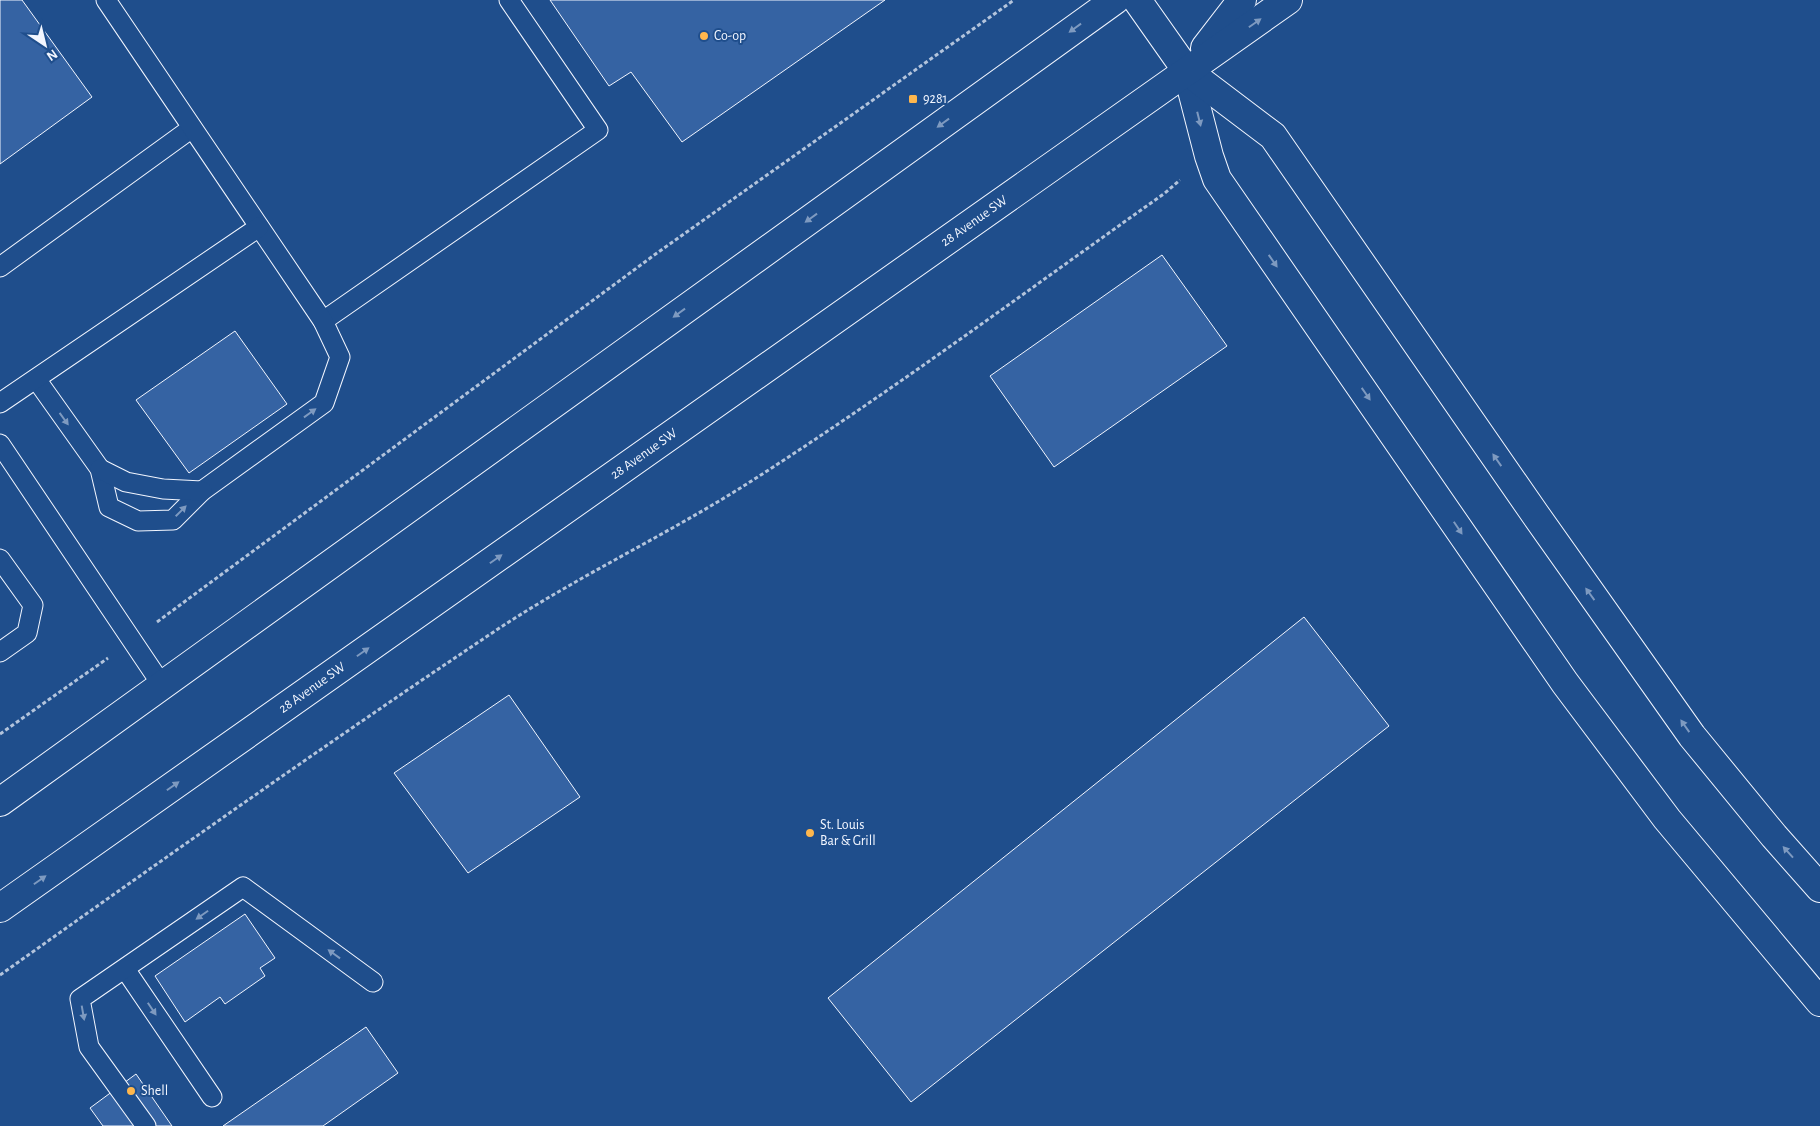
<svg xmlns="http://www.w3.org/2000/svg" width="1820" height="1126" viewBox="0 0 1820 1126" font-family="'Alegreya Sans',sans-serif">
<rect width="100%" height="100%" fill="#1f4e8c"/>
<g fill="#3563a3" stroke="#f2f6ff">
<path d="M0 0H22L92 97 0 164Z"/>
<path d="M550 0H885L682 142 631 72 609 86Z"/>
<path d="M1162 255 1227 346 1054 467 990 376Z"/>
<path d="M235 331 287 404 189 473 136 400Z"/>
<path d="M1304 617 1389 726 911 1102 828 998Z"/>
<path d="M509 695 580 797 468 873 394 773Z"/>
<path d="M245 914 275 958 260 968 265 976 225 1004 220 997 185 1022 155 976Z"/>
<path d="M366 1027 398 1073 323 1126H223Z"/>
<path d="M136 1074 172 1126H103L90 1108Z"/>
</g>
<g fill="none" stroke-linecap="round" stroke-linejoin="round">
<g stroke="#f2f6ff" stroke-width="21">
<g id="service">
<path d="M0 267 192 128"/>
<path d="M323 321 598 130 509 0"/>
<path d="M36 379 100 469 109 507 138 521 173 520 202 491 324 403 340 357 323 321 106 0"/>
<path d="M0 403 259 227"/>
<path d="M0 444 162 685"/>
<path d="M100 469 126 482 163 489 202 491"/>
<path d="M0 559 33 605 27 633 0 652"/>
<path d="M125 969 212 1097"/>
<path d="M146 1126 89 1047 80 999 243 887 373 982"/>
</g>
</g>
<g stroke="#f2f6ff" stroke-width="30">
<g id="minor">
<path d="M1187 71 1209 156 1217 179 1565 683 1667 819 1820 1002"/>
<path d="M1187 71 1273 136 1535 514 1692 736 1774 836 1820 888"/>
</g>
</g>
<g stroke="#f2f6ff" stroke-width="30">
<path id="tertiary" d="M1137 0 1187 71"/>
</g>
<g stroke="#f2f6ff" stroke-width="30">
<g id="secondary">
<path d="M1205 48 1242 0"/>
<path d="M0 802 1115 0"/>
<path id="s1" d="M0 908 1288 0"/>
</g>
</g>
<g stroke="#b3c4dc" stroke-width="3" stroke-dasharray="4 2.5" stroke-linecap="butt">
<path d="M157 622 657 253 1014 0"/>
<path d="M0 734 108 658"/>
<path d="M0 975C165 858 330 741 498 629 577 577 662 537 742 487 887 395 1025 292 1165 193L1180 180"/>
</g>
<use href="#service" stroke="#1f4e8c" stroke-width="19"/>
<use href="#minor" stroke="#1f4e8c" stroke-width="28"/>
<use href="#tertiary" stroke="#1f4e8c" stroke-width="28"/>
<use href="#secondary" stroke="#1f4e8c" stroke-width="28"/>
</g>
<defs><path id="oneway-solid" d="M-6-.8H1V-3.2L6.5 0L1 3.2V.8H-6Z" transform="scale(1.25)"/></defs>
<g fill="#7e9ac0">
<use href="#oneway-solid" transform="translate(1255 23) rotate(-35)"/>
<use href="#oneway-solid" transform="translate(1075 28) rotate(144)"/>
<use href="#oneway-solid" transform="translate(1199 119) rotate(76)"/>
<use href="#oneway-solid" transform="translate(943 123) rotate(144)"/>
<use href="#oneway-solid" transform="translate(811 218) rotate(144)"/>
<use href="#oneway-solid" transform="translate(1273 261) rotate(55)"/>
<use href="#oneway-solid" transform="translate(679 313) rotate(144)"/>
<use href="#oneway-solid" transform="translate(1366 394) rotate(55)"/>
<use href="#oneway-solid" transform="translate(310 413) rotate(-36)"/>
<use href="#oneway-solid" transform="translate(64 419) rotate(54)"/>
<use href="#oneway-solid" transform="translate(1497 460) rotate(-125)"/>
<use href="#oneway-solid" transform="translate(181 511) rotate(-45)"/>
<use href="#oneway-solid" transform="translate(1458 528) rotate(56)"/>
<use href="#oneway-solid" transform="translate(496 559) rotate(-35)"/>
<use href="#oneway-solid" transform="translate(1590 594) rotate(-126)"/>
<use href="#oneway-solid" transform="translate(363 652) rotate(-35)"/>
<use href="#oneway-solid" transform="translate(1685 726) rotate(-125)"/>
<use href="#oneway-solid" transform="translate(173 786) rotate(-35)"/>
<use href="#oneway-solid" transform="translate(1788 852) rotate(-132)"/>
<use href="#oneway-solid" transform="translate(40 880) rotate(-35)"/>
<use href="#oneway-solid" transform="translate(202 915) rotate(145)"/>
<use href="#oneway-solid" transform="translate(334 954) rotate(-144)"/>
<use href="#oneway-solid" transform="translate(152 1009) rotate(56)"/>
<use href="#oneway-solid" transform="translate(83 1013) rotate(80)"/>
</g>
<g fill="#ffb74d" stroke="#1f4e8c" stroke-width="2">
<circle cx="704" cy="36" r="5"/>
<rect x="908" y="94" width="10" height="10" rx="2.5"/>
<circle cx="810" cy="833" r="5"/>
<circle cx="131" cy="1091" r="5"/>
</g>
<g text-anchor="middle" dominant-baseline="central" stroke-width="4" stroke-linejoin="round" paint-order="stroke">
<g font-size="14" fill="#f2f6ff" stroke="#1f4e8c" text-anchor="start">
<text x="714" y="36">Co-op</text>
<text x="923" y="99">9281</text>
<text x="820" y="825">St. Louis<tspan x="820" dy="16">Bar &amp; Grill</tspan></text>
<text x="141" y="1091">Shell</text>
</g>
<g font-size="14" fill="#f2f6ff" stroke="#1f4e8c">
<text stroke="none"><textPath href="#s1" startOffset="1192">28 Avenue SW</textPath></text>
<text stroke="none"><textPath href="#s1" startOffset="788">28 Avenue SW</textPath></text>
<text stroke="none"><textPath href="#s1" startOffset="382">28 Avenue SW</textPath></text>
</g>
</g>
<g transform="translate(45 45) rotate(145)" stroke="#1f4e8c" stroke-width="4" paint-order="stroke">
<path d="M0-4L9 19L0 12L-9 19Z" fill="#f2f6ff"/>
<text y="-8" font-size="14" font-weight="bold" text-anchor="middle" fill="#f2f6ff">N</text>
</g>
</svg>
